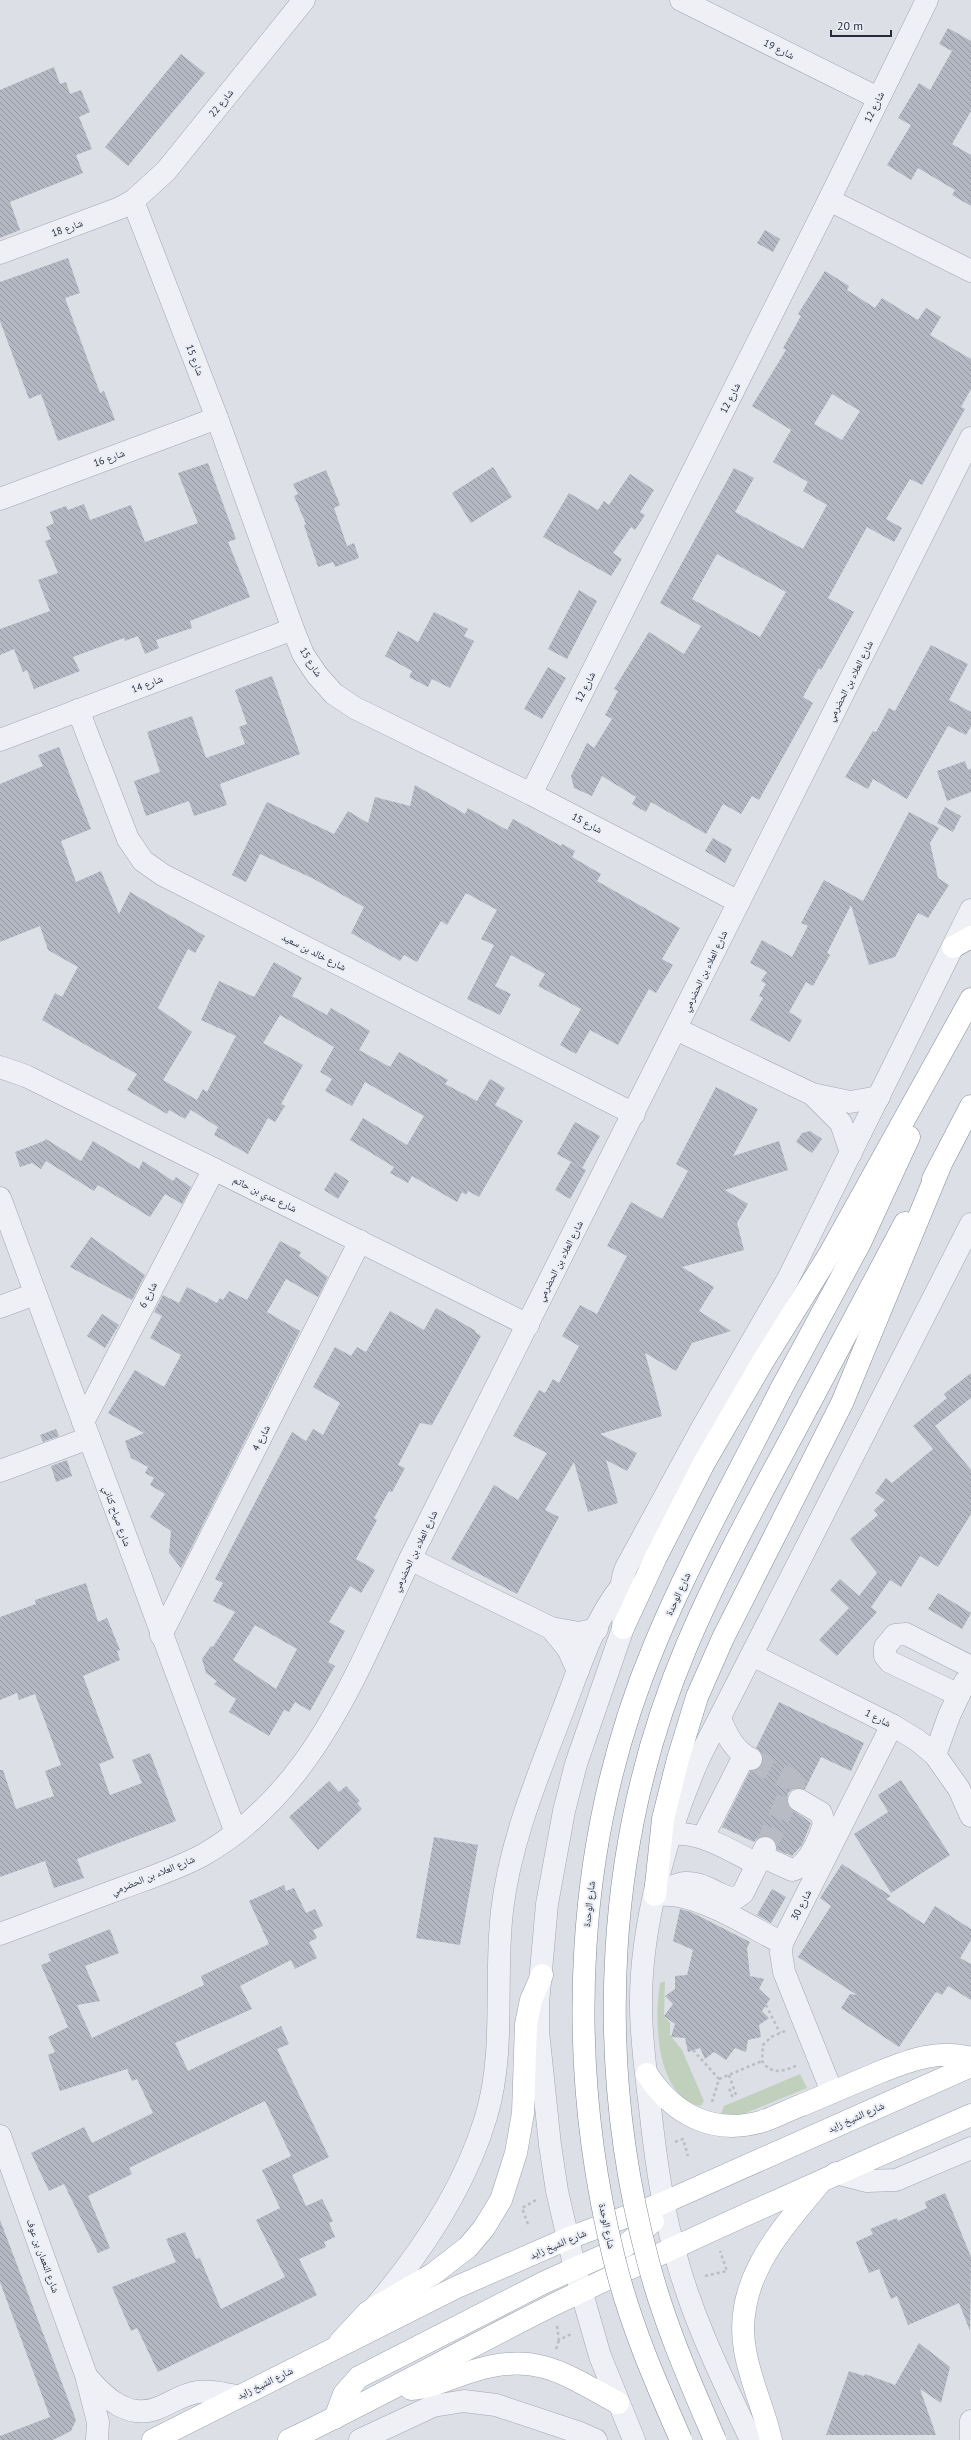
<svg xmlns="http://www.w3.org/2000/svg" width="971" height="2440" viewBox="0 0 971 2440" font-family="'PT Sans','Noto Naskh Arabic',sans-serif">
<defs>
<pattern id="building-back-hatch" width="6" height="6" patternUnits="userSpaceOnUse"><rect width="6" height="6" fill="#b3b8c3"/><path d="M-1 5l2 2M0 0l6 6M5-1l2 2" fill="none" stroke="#9196a0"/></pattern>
</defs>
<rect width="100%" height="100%" fill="#dcdfe6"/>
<g fill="#c0d0bd">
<path d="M665 1981 664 2016 670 2023V2035L682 2050 704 2101 701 2106C655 2097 654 2018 660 1983Z"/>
<path d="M800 2074 807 2088 741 2115 720 2117 724 2106Z"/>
</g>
<g fill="url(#building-back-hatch)" fill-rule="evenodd">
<path d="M948 28 971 41V111L952 144 971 155V206L952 195 955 190 918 168 911 180 887 165 911 125 898 118 919 83 930 90 952 51 939 44Z"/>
<path d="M181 54 205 73 128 166 105 147Z"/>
<path d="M54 67 60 84 66 82 70 94 81 90 90 112 79 117 92 149 76 155 83 173 10 202 20 230 0 238V90Z"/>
<path d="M765 230 780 239 773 252 757 243Z"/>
<path d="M68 258 80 293 65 298 100 393 104 391 115 420 58 441 41 394 29 399 0 321V282Z"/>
<path d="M825 271 849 286 847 290 875 308 882 298 918 320 926 308 941 317 930 335 971 359V389L961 407 965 409 922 485 910 479 886 519 902 528 894 542 867 527 828 598 854 612 821 670 819 668 803 697 813 703 759 800 752 796 741 814 723 804 706 834 651 802 646 812 632 804 636 797 602 776 592 796 574 788 571 776 587 743 594 748 612 719 605 715 618 691 614 689 649 632 684 654 701 626 660 603 734 468 754 478 735 512 803 549 827 505 803 491 808 482 773 462 791 430 752 406 786 350 783 348 801 316 798 314ZM832 394 860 411 842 440 814 424ZM717 554 786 592 760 637 692 599Z"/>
<path d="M208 463 236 539 228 542 250 597 190 621 192 628 156 640 159 648 145 654 138 636 125 641 124 638 73 657 80 671 34 689 27 670 23 672 14 649 0 655V629L50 611 38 580 58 573 45 541 51 539 46 527 54 523 50 512 66 506 68 510 84 504 90 520 131 505 145 542 198 523 178 473Z"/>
<path d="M493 467 512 497 471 523 452 493Z"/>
<path d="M326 470 340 505 334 508 347 546 354 543 359 558 335 567 333 562 318 567 304 525 306 524 294 496 298 494 293 484Z"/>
<path d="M630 474 654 490 640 512 645 515 635 530 631 527 613 553 622 559 611 576 543 537 569 493 598 510 604 501 609 505Z"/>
<path d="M579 590 597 601 567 659 548 649Z"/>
<path d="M434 612 468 629 464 636 474 641 450 688 432 679 428 687 409 677 412 671 385 656 398 631 418 642Z"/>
<path d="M931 645 968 664 949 700 971 712V726L966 735 948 726 907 799 873 779 868 789 845 777 873 731 876 732 889 708 895 711Z"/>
<path d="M548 667 566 678 542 719 524 709Z"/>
<path d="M272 676 300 754 220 784 227 805 194 816 189 801 146 816 134 781 160 772 147 732 192 716 206 758 245 744 239 727 247 724 235 690Z"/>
<path d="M59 747 91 829 61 841 76 882 101 871 119 914 130 892 205 936 195 953 188 949 158 1008 192 1032 163 1080 197 1100 203 1089 207 1092 236 1036 201 1020 219 981 254 997 274 962 302 978 292 996 327 1015 331 1008 370 1031 359 1050 390 1067 399 1052 448 1080 445 1084 477 1101 490 1079 505 1088 495 1105 523 1121 479 1197 468 1191 466 1195 462 1192 457 1202 412 1176 408 1183 390 1173 394 1167 350 1140 363 1118 407 1145 424 1116 365 1082 352 1106 325 1091 332 1079 320 1072 334 1047 280 1015 263 1043 303 1065 281 1104 285 1106 275 1122 268 1118 248 1154 214 1135 218 1127 191 1110 192 1108 185 1119 169 1110 167 1114 127 1090 137 1074 42 1020 55 993 62 997 78 967 48 950 40 926 0 942V784L43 766 38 755Z"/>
<path d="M965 761 968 770 971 768V792L947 801 937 771Z"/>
<path d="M415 785 465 814 468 808 507 830 513 819 561 846 562 844 575 851 572 857 601 874 597 881 680 928 662 959 673 965 656 993 649 989 618 1045 590 1030 576 1054 560 1045 581 1009 538 986 545 974 511 955 495 986 511 994 500 1015 467 999 494 945 481 939 497 910 466 893 447 925 441 921 417 962 404 955 400 961 351 933 364 907 312 878 260 854 246 882 232 875 267 802 334 834 348 811 368 823 375 797 410 806Z"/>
<path d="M945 807 961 816 953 832 937 823Z"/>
<path d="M909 812 939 828 930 843 938 878 949 885 928 918 918 913 895 957 869 965 851 905 827 953 830 955 813 986 806 982 789 1012 802 1020 790 1042 750 1020 763 998 759 996 766 984 761 981 767 972 750 963 762 940 792 957 808 926 801 923 824 880 863 901Z"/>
<path d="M713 838 732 849 725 863 705 851Z"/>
<path d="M716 1087 758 1109 733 1156 779 1141 788 1170 725 1190 748 1204 737 1223 744 1250 682 1267 714 1287 699 1311 731 1331 692 1343 676 1371 645 1353 662 1416 600 1434 637 1453 627 1471 606 1460 618 1503 588 1512 574 1462 545 1510 559 1517 517 1594 451 1559 494 1485 518 1500 547 1453 513 1436 539 1390 545 1393 553 1379 559 1383 579 1346 562 1336 580 1305 597 1314 627 1256 607 1246 631 1202 662 1219 688 1171 676 1164Z"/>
<path d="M575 1122 600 1136 582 1168 557 1154Z"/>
<path d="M810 1131 822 1139 812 1153 796 1142 802 1133Z"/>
<path d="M46 1139 81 1161 93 1141 139 1169 143 1161 173 1181 176 1177 191 1187 182 1204 165 1194 150 1217 98 1185 94 1191 46 1161 41 1169 32 1163 20 1167 15 1152 44 1141Z"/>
<path d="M571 1162 586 1170 570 1199 555 1190Z"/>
<path d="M335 1172 349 1181 338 1199 324 1190Z"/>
<path d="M91 1237 145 1275 132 1300 70 1267Z"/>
<path d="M280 1241 301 1252 299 1256 328 1277 318 1297 286 1279 267 1312 300 1331 181 1568 169 1553 171 1531 150 1517 165 1494 150 1485 154 1478 145 1473 148 1467 131 1458 125 1441 144 1433 108 1413 135 1370 164 1387 181 1355 150 1338 162 1316 154 1312 163 1295 179 1303 187 1287 217 1303 220 1298 223 1300 229 1291 247 1300Z"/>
<path d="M436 1308 476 1331 475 1332 481 1336 432 1425 420 1423 398 1465 405 1468 392 1492 389 1491 374 1518 377 1520 356 1559 375 1570 361 1593 350 1586 329 1622 345 1631 328 1662 335 1666 310 1711 295 1702 289 1712 284 1710 269 1736 229 1712 236 1699 214 1684 217 1681 206 1673 202 1659 211 1646 213 1647 235 1612 213 1601 223 1583 215 1579 292 1432 306 1441 313 1429 323 1435 340 1403 313 1387 335 1347 351 1356 357 1347 366 1352 390 1311 424 1330ZM255 1625 297 1649 276 1689 233 1660Z"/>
<path d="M102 1314 119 1325 105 1348 87 1336Z"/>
<path d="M971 1373V1398L935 1426 971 1470V1514L938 1567 920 1556 901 1587 890 1580 871 1607 877 1612 837 1656 819 1640 849 1608 830 1590 840 1579 859 1596 877 1573 850 1539 878 1515 874 1510 885 1500 875 1493 886 1478 892 1483 933 1449 913 1426 947 1398 944 1394Z"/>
<path d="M56 1429 59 1436 43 1442 40 1435Z"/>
<path d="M67 1460 72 1476 56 1482 51 1466Z"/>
<path d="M86 1583 98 1622 107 1618 120 1650 117 1651 120 1660 83 1676 114 1758 99 1764 110 1795 142 1783 132 1760 150 1753 176 1821 77 1859 84 1878 54 1888 45 1861 0 1877V1770H3L16 1809 54 1796 45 1771 61 1765 35 1694 19 1700 17 1693 0 1700V1617L36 1604 35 1600Z"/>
<path d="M938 1593 971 1613 962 1629 928 1609Z"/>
<path d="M779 1702 864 1743 851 1771 821 1757 805 1789H793L788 1793 787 1800 788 1806 811 1823 802 1845 792 1856 777 1850 776 1841 770 1837H758L754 1842 722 1827 750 1771 757 1770 762 1765V1753L756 1748Z"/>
<path d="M901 1780 950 1855 891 1893 854 1834 888 1812 878 1795Z"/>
<path d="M329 1781 339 1792 346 1786 360 1801 357 1803 362 1809 318 1850 289 1817Z"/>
<path d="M434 1837 478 1845 460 1945 416 1938Z"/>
<path d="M842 1864 891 1896 886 1899 924 1924 935 1906 971 1929V1940L960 1958 971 1964V2000L948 1986 942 1995 936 1992 899 2047 841 2008 850 1994 857 1995 798 1957 831 1906 820 1898Z"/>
<path d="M284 1885 286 1891 294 1888 306 1913 315 1909 323 1926 313 1930 317 1938 309 1942 317 1958 295 1969 291 1960 240 1986 252 2009 175 2043 188 2071 281 2026 289 2044 277 2049 329 2157 292 2175 306 2206 322 2199 333 2221 329 2223 335 2237 324 2242 326 2247 299 2259 317 2295 158 2372 137 2328 131 2331 112 2287 176 2262 166 2239 185 2232 196 2259 200 2258 221 2309 285 2277 256 2220 280 2208 262 2170 291 2156 265 2101 129 2168 132 2174 88 2196 110 2248 98 2253 64 2184 49 2191 31 2153 84 2127 92 2143 153 2113 137 2079 132 2081 127 2069 60 2091 48 2055 55 2052 48 2037 68 2027 41 1965 51 1961 48 1954 110 1929 119 1953 85 1966 100 2001 77 2005 92 2038 204 1985 201 1976 269 1944 249 1901Z"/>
<path d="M772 1889 786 1897 771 1923 757 1915Z"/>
<path d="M680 1909 691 1912 750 1942 747 1948 750 1976 764 1979 759 1989 770 1999 762 2011 769 2018 759 2025 761 2037 748 2040 746 2052 735 2048 726 2060 714 2052 705 2059 700 2048 688 2052 685 2038 671 2037 675 2024 664 2016 673 2004 665 1996 675 1989V1976L687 1975 693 1950 673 1941Z"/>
<path d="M945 2193 971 2257 970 2331 959 2303 908 2325 897 2296 891 2299 879 2269 869 2273 856 2242 873 2234 870 2229 897 2218 898 2221 927 2208 925 2202Z"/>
<path d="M0 2220 76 2420 71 2431 53 2440H0V2436L50 2417 0 2282Z"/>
<path d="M919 2343 950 2367 941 2403 920 2389 936 2435H826L849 2371 864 2376 865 2374 895 2385Z"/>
</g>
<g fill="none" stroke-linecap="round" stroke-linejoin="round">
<path stroke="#b8bbc4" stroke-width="22" stroke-dasharray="22 11" stroke-linecap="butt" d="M751 1759 791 1780 794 1784 765 1848"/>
<g stroke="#a2a6b0" stroke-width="23">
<g id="minor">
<path d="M681 0 878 98"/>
<path d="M829 200 971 271"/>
<path d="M133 201 217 418 293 629 303 654 317 675 334 694 355 708 531 794 739 902"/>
<path d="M0 253 120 208 133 201 166 171 304 0"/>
<path d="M0 499 217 418"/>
<path d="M78 710 128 839 143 861 163 875 634 1114"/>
<path d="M0 740 293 629"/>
<path d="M531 794 829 200 927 0"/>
<path d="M676 1029 812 1094 850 1102 879 1097"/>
<path d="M0 1067 26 1076 528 1325"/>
<path d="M814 1096 841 1123 851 1153"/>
<path d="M0 1198 236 1833"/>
<path d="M0 1307 35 1294"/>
<path d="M83 1422 214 1169"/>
<path d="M0 1471 89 1438"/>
<path d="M410 1559 551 1628 579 1633 597 1629"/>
<path d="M551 1628 568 1649 578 1671"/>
<path d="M161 1635 360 1241"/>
<path d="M752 1655 892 1725 917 1740 935 1755 959 1789 971 1816"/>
<path d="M959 1695 890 1662 885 1656V1647L895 1635 906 1634 971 1667"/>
<path d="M720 1719C727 1735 734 1751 751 1759"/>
<path d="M935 1755 949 1716 965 1682"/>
<path d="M672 1834C703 1832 729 1850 757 1864"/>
<path d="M703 1837 744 1756"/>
<path d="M761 1856 792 1870C808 1867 820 1838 824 1823L821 1813 799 1800"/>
<path d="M655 1895C682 1881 688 1878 716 1892 723 1895 728 1899 736 1898L743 1893 765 1848"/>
<path d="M660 1895C696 1891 750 1927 782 1943"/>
<path d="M0 1934C41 1919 81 1903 122 1888 149 1878 177 1869 203 1855 314 1792 358 1669 410 1559L971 438"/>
<path d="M832 2092 784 1972 781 1953 782 1943 892 1725"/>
<path d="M0 2136 86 2375 98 2422 97 2440"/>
<path d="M836 2173 867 2181 896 2180 971 2148"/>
<path d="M374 2308C421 2253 465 2187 486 2117 506 2051 494 1980 502 1911 510 1841 538 1776 563 1710 579 1669 593 1622 621 1587"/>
<path d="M88 2378C105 2398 129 2420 158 2408 171 2403 183 2394 198 2392 211 2390 224 2394 237 2396"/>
<path d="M360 2440 433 2406 464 2401 496 2405 580 2433 596 2440"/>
<path d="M634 2440 600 2356 575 2269 557 2191 550 2145 538 2031V2004L547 1904 564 1811 576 1764 623 1628C625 1607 617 1588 626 1568L702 1428 788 1279 971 910"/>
<path d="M751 2440C722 2378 691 2316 674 2249 662 2206 656 2161 651 2116 647 2080 641 2043 641 2006 640 1927 667 1831 699 1758L971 1224"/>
<path d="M971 2440V2421"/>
</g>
</g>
<g stroke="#9ba3b2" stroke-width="23">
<g id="major">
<path d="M647 2074C673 2114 712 2135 760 2122 774 2118 788 2110 802 2105 828 2094 854 2083 880 2072 910 2060 939 2049 971 2058"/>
<path d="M340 2342 368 2312 433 2274 468 2247 484 2228 501 2200 516 2153 523 2113 526 2024 531 2000 542 1975"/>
<path d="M411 2389C432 2388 452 2377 473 2371 536 2351 565 2374 618 2403"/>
<path d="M335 2418 344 2394 359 2377 545 2282 625 2246 653 2221"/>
<path d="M153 2440 457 2287 569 2238 663 2203 971 2066"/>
<path d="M289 2440C378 2398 464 2349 553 2305 691 2238 831 2176 971 2115"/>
<path d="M771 2440C764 2409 750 2381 745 2350 733 2282 779 2232 819 2184"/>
</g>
</g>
<g stroke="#838b9d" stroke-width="23">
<g id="highway">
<path d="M953 947 971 937"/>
<path d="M933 1179 971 1106"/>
<path d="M780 1391 860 1243 909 1137"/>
<path d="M808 1406 905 1223"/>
<path d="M623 1628 655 1559 704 1463 762 1363 829 1255 971 999"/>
<path d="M655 1895 663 1819 678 1759 697 1697 723 1638 842 1403 940 1166"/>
</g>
</g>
<g stroke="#bbbdc5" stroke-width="2.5" stroke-dasharray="3 3" stroke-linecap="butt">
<path d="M766 2005 780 2033"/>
<path d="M785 2031 771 2037 763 2045 762 2061C772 2076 784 2071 798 2065"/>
<path d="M693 2050 719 2079 712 2102"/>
<path d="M729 2075 736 2095 732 2096 729 2088"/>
<path d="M719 2079 762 2061"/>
<path d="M675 2142 683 2139 688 2156"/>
<path d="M528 2224 522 2208 538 2199"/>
<path d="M705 2276 727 2271 720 2251"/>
<path d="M557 2326 559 2340 573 2333"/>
<path d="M556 2349 559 2340"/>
</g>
<use href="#minor" stroke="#eff0f5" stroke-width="22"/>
<use href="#major" stroke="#fff" stroke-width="22"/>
<use href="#highway" stroke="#fff" stroke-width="22"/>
<g stroke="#838b9d" stroke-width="23" stroke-linecap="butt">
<g id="highway-bridge">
<path d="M681 2440C655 2381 629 2321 614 2258 564 2056 574 1837 655 1644 691 1557 738 1475 780 1391"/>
<path d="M715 2440C690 2382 664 2323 648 2261 594 2059 605 1838 687 1645 722 1562 767 1484 808 1406"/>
</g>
</g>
<use href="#highway-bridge" stroke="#fff" stroke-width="22"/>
</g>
<g text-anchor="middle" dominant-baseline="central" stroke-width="4" stroke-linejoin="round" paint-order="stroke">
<g font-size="10" fill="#262c3d" stroke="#ebeef4">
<text transform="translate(779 49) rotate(26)">شارع 19</text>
<text transform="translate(221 103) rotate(-51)">شارع 22</text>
<text transform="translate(874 107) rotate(-64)">شارع 12</text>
<text transform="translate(67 228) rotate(-20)">شارع 18</text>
<text transform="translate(195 360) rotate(69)">شارع 15</text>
<text transform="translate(730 398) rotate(-63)">شارع 12</text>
<text transform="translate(109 458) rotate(-20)">شارع 16</text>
<text transform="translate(311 662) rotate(58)">شارع 15</text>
<text transform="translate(850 681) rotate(-63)">شارع العلاء بن الحضرمي</text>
<text transform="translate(147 684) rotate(-21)">شارع 14</text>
<text transform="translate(585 687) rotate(-63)">شارع 12</text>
<text transform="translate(587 823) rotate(27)">شارع 15</text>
<text transform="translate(314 952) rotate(27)">شارع خالد بن سعيد</text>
<text transform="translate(705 971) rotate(-64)">شارع العلاء بن الحضرمي</text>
<text transform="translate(265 1194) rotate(26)">شارع عدي بن حاتم</text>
<text transform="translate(560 1261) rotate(-63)">شارع العلاء بن الحضرمي</text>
<text transform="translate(148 1295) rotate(-63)">شارع 6</text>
<text transform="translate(261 1438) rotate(-63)">شارع 4</text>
<text transform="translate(117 1516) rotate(70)">شارع صياح كناني</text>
<text transform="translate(415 1551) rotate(-64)">شارع العلاء بن الحضرمي</text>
<text transform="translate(678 1594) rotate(-65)">شارع الوحدة</text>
<text transform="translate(878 1718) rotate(27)">شارع 1</text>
<text transform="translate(153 1875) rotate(-22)">شارع العلاء بن الحضرمي</text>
<text transform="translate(589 1904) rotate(-84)">شارع الوحدة</text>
<text transform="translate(801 1905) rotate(-63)">شارع 30</text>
<text transform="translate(856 2117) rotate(-24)">شارع الشيخ زايد</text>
<text transform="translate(607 2226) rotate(78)">شارع الوحدة</text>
<text transform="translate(558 2244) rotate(-23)">شارع الشيخ زايد</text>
<text transform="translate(43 2256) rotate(70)">شارع النعمان بن عوف</text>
<text transform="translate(265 2383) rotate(-26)">شارع الشيخ زايد</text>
</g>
</g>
<path d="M831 30v6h60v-6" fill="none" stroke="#262c3d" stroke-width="2"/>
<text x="837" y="30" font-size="12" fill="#262c3d" stroke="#ebeef4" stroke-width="3" paint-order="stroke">20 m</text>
</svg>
